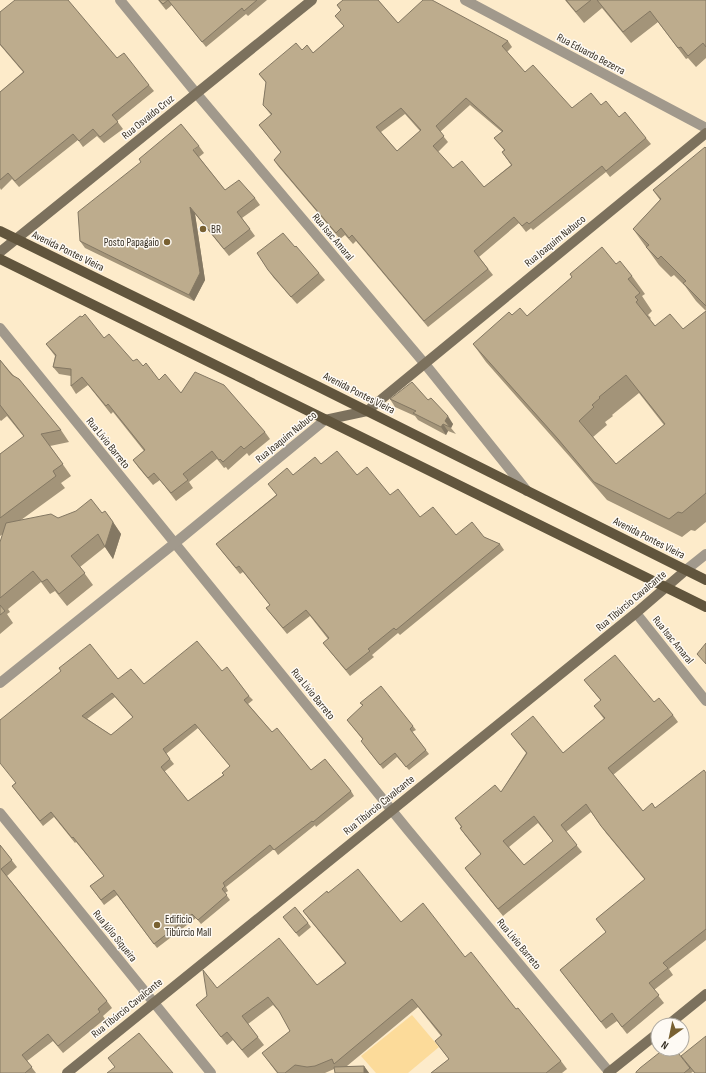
<svg xmlns="http://www.w3.org/2000/svg" width="706" height="1073" viewBox="0 0 706 1073" font-family="'Sofia Sans Condensed',sans-serif">
<rect width="100%" height="100%" fill="#fdebca"/>
<path fill="#fcdb9a" d="M412 1015 439 1047 408 1073H376L361 1056Z"/>
<g fill="none" stroke-linecap="round" stroke-linejoin="round">
<g stroke="#a1998c" stroke-width="10">
<path d="M120 0 196 93 425 364 527 491"/>
<path d="M465 0 706 128"/>
<path d="M0 328 407 829 610 1073"/>
<path d="M686 570 706 554"/>
<path d="M636 613 706 701"/>
<path d="M0 683 175 543 325 420"/>
<path d="M0 813 211 1073"/>
</g>
<g stroke="#7c715d" stroke-width="10">
<path d="M0 252 312 0"/>
<path d="M325 420 367 411 706 133"/>
<path d="M668 1025 706 994"/>
<path d="M67 1073 636 613 686 570"/>
<path d="M608 1073 658 1033"/>
</g>
<g stroke="#61553d" stroke-width="10">
<path d="M0 231 319 387 706 580"/>
<path d="M0 259 706 607"/>
</g>
</g>
<g fill="#a39479" fill-rule="evenodd">
<path d="M158 0H267L248 16 246 14 206 47 172 5 166 10Z"/>
<path d="M343 0H379H378L398 23 508 41 512 47 507 52 525 72 572 108 601 105 619 117 646 138 651 144 610 177 606 172 533 230 531 228 526 232 519 223 479 257 493 275 428 327 356 241 353 244 345 235 340 239 278 166 274 160 281 153 259 125 271 115 263 105 266 83 259 74 302 50 313 53 344 26 335 16 341 11 337 5ZM470 105 502 132 494 138 504 150 502 152 511 165 484 187 453 168 438 152 448 142 440 132ZM405 114 420 131 397 151 381 132Z"/>
<path d="M565 0H706V58L696 67 688 58 686 59 658 22 631 43 602 8 584 23Z"/>
<path d="M0 12 117 58 149 85 154 91 117 121 123 129 104 143 97 136 83 147 78 140 19 187 12 179 1 190 0 188V92L23 72 0 45Z"/>
<path d="M199 146 204 153 199 157 225 190 255 198 260 205 242 218 255 236 229 256 195 214 205 280 194 301 85 248 80 241Z"/>
<path d="M706 148V522L695 531 691 530 682 537 607 500 570 457 486 362 473 344 512 315 527 316 572 277 570 274 616 264 632 276 645 294 642 296 652 311 648 315 651 318 650 319 655 326 683 329 706 311 696 301 685 286 674 275 671 277 659 265 633 229 660 200 653 190ZM639 393 664 425 616 464 593 437 607 425 605 422 613 416 612 415Z"/>
<path d="M295 247 319 273 325 280 297 304 273 277 257 253Z"/>
<path d="M104 338 133 361 143 366 159 380 181 393 265 432 270 439 249 456 247 453 228 470 226 467 224 468 217 459 189 482 193 488 176 501 160 480 153 485 138 467 133 460 144 451 113 412 111 414 88 385 76 394 71 386V376L59 374 53 367 55 356 46 344Z"/>
<path d="M0 360 61 430 69 442 50 446 71 476 61 483 65 488 21 520 58 518 102 513 113 522 121 534 113 559 105 547 80 567 93 585 67 606 55 591 50 594 41 582 8 609 10 612 7 614 13 623 0 634V542L3 534 0 536V454L24 437 7 416 1 421 0 420Z"/>
<path d="M390 399 428 400 453 424 451 428 456 434 448 431 446 435 418 420 415 416 395 407Z"/>
<path d="M321 464 357 475 390 495 420 517 456 535 484 537 500 544 504 550 400 635 398 633 372 655 374 657 350 676 323 643 328 639 310 616 287 634 266 608 270 605 243 572 240 574 216 544 276 495 293 475Z"/>
<path d="M222 671 249 696 253 700 248 704 272 732 311 770 351 791 354 796 316 827 315 825 278 855 274 849 226 887 228 891 225 893 230 900 201 924 196 918 157 948 117 895 104 905 94 891 90 886 104 876 76 842 75 843 54 817 43 826 12 786 118 679 144 684ZM115 697 133 718 111 735 87 719ZM198 728 230 766 223 775 188 801 164 772 174 764 166 754Z"/>
<path d="M584 680 654 702 673 715 678 722 613 775 643 811 655 808 706 773V940L669 969 673 975 654 990 664 1003 627 1034 617 1021 606 1029 560 970 606 932 596 919 645 880 606 833 591 812 566 832 582 852 503 916 470 875 465 868 481 855 465 835 460 828 461 827 455 818 501 792 526 753 511 734 563 753 604 719 594 706 601 701ZM538 823 553 841 524 865 509 847Z"/>
<path d="M360 703 413 726 416 730 412 732 429 754 409 770 397 757 383 769 364 745 363 740 347 720 363 706Z"/>
<path d="M0 845 17 867 7 876 107 1001 112 1008 103 1016 105 1019 63 1053 53 1041 27 1061 36 1073H0Z"/>
<path d="M328 893 401 922 465 957 516 1009 561 1061 567 1069 562 1073H431L449 1059 435 1041 441 1036 418 1007 347 1066H364L369 1073H335L334 1069 325 1073H277L262 1053 290 1031 281 1014 273 1005 248 1024 264 1045 248 1058 233 1040 227 1045 196 1005 217 988 317 985 345 963 309 919 303 911Z"/>
<path d="M283 917 308 923 311 927 299 937Z"/>
<path d="M681 1056 706 1073H694L690 1068 693 1072 691 1073H636L687 1064Z"/>
</g>
<g fill="#847863">
<path d="M190 207 195 214 205 280 194 301 189 295Z"/>
<path d="M448 416 453 424 451 428 445 421Z"/>
<path d="M443 424 448 431 446 435 441 427Z"/>
<path d="M113 522 121 534 113 559 105 547Z"/>
<path d="M364 1066 369 1073H364Z"/>
</g>
<g fill="#bdac8d" stroke="#847863" fill-rule="evenodd">
<path d="M15 0H68L117 58 124 53 149 85 112 115 118 122 100 137 93 129 79 141 73 134 15 181 8 173 0 180V92L24 72 0 44V12Z"/>
<path d="M159 0H168L163 4Z"/>
<path d="M168 0H257L244 11 242 8 202 42Z"/>
<path d="M343 0H378L398 23 423 0H432L508 41 502 46 525 72 533 65 572 108 591 93 601 105 606 101 619 117 625 112 646 138 606 171 602 166 529 224 527 222 522 226 514 217 474 251 488 269 424 321 352 235 349 238 341 228 336 233 274 160 281 152 259 125 272 114 263 105 266 82 259 74 296 43 302 50 307 45 313 53 344 26 335 16 341 10 337 5ZM466 98 503 131 494 138 505 150 502 152 512 165 484 187 462 161 453 168 433 146 444 136 436 126ZM401 108 421 130 397 151 376 127Z"/>
<path d="M566 0H591L576 12Z"/>
<path d="M597 0H706V47L703 43 688 56 681 47 678 48 650 11 623 32Z"/>
<path d="M181 124 199 146 193 150 225 190 239 180 255 198 237 212 250 229 224 249 190 207 200 273 189 295 80 241 78 212 141 162 139 159Z"/>
<path d="M705 147 706 148V306L683 283 686 281 661 256 658 259 646 247 649 245 633 229 661 199 653 190Z"/>
<path d="M283 233 295 247 296 246 319 273 291 297 268 270 257 253Z"/>
<path d="M602 247 616 264 620 261 632 276 628 279 640 293 635 297 638 300 636 302 655 326 670 314 683 329 706 311V493L682 513 678 512 669 519 594 482 558 439 473 344 509 312 512 315 520 308 527 316 572 277 570 274ZM626 375 665 424 616 464 579 421 594 407 592 405 600 398 599 397Z"/>
<path d="M85 314 104 338 109 334 133 361 137 359 143 366 146 363 159 380 165 374 181 393 195 372 224 385 265 432 244 449 241 446 223 462 220 459 219 460 212 451 183 474 188 480 171 493 154 473 148 478 133 460 145 450 108 404 106 406 82 377 71 386V369L53 367 56 355 46 344 80 316 82 317Z"/>
<path d="M0 360 12 375 19 379 61 430 41 434 63 464 53 471 56 476 0 518V454L24 436 0 405Z"/>
<path d="M412 382 428 400 431 398 448 416 445 421 450 427 443 424 441 427 413 413 416 411 390 399Z"/>
<path d="M337 451 357 475 367 467 390 495 398 489 420 517 433 507 456 535 472 522 484 537 500 544 396 630 394 628 368 649 370 651 346 670 323 643 329 638 306 610 283 628 266 608 270 605 239 566 236 568 216 544 277 495 268 484 287 468 293 475 315 457 321 464Z"/>
<path d="M91 499 102 513 105 511 113 522 105 547 98 534 71 556 85 573 59 594 47 579 42 582 33 571 0 598V542L6 523 51 514 58 518 76 511Z"/>
<path d="M0 605 5 611 0 615Z"/>
<path d="M197 641 222 671 227 667 249 696 244 700 272 732 277 728 311 770 325 759 351 791 313 822 312 821 274 850 270 845 223 883 225 886 222 889 227 895 198 920 192 914 154 944 114 890 101 900 90 886 104 876 73 837 72 838 51 812 40 821 12 786 16 783 0 763V720L61 671 59 668 90 644 118 679 131 669 144 684ZM112 693 133 717 111 735 82 716ZM195 724 230 766 222 773 224 775 188 801 161 767 170 759 163 749Z"/>
<path d="M706 643V664L697 654Z"/>
<path d="M615 655 654 702 659 698 673 715 608 768 643 811 652 803 655 808 704 770 706 773V929L663 963 668 968 649 983 659 995 622 1027 612 1013 601 1022 560 970 606 932 596 919 645 879 601 826 586 804 561 825 577 845 498 909 465 868 481 854 460 828 462 827 455 818 495 785 501 792 527 753 511 734 533 716 563 753 605 718 594 706 601 700 584 680ZM534 816 553 841 524 865 503 841Z"/>
<path d="M381 686 413 726 410 729 426 750 406 767 395 753 380 765 361 741 363 739 347 720 363 705 360 703Z"/>
<path d="M0 845 12 860 1 869 107 1001 98 1009 100 1012 58 1046 48 1034 22 1055 32 1067 25 1073H0Z"/>
<path d="M358 869 401 922 423 903 465 957 471 952 516 1009 518 1008 561 1061 546 1073H431L449 1059 435 1041 442 1035 412 999 334 1064 332 1059 315 1066 307 1067 295 1065 285 1073H278L262 1053 290 1031 279 1011 268 997 242 1016 258 1037 242 1050 227 1032 221 1037 196 1005 207 996 203 970 217 988 279 938 317 985 346 963 303 911 327 891 328 893Z"/>
<path d="M295 907 308 923 296 933 283 917Z"/>
<path d="M139 1033 173 1073H107L115 1067 108 1058Z"/>
<path d="M706 1036V1073H695L681 1056Z"/>
<path d="M664 1049H675L690 1068 684 1073H636V1072L640 1068Z"/>
<path d="M364 1066V1073H335L334 1067Z"/>
</g>
<g fill="#786031" stroke="#fefaf4" stroke-width="1.5">
<circle cx="203" cy="229" r="4"/>
<circle cx="167" cy="242" r="4"/>
<circle cx="157" cy="925" r="4"/>
</g>
<g text-anchor="middle" dominant-baseline="central" stroke-width="3" stroke-linejoin="round" paint-order="stroke">
<g font-size="11" fill="#362f23" stroke="#fefaf4">
<text transform="translate(591 54) rotate(28)">Rua Eduardo Bezerra</text>
<text transform="translate(148 117) rotate(-39)">Rua Osvaldo Cruz</text>
<text transform="translate(333 237) rotate(50)">Rua Isac Amaral</text>
<text transform="translate(555 241) rotate(-39)">Rua Joaquim Nabuco</text>
<text transform="translate(68 251) rotate(26)">Avenida Pontes Vieira</text>
<text transform="translate(359 393) rotate(27)">Avenida Pontes Vieira</text>
<text transform="translate(286 437) rotate(-39)">Rua Joaquim Nabuco</text>
<text transform="translate(108 443) rotate(51)">Rua Lívio Barreto</text>
<text transform="translate(649 538) rotate(27)">Avenida Pontes Vieira</text>
<text transform="translate(631 601) rotate(-40)">Rua Tibúrcio Cavalcante</text>
<text transform="translate(673 640) rotate(51)">Rua Isac Amaral</text>
<text transform="translate(313 694) rotate(51)">Rua Lívio Barreto</text>
<text transform="translate(379 805) rotate(-39)">Rua Tibúrcio Cavalcante</text>
<text transform="translate(115 936) rotate(51)">Rua Júlio Siqueira</text>
<text transform="translate(519 944) rotate(50)">Rua Lívio Barreto</text>
<text transform="translate(127 1008) rotate(-39)">Rua Tibúrcio Cavalcante</text>
</g>
<g font-size="11" fill="#362f23" stroke="#fefaf4" text-anchor="start">
<text x="211" y="229">BR</text>
<text x="159" y="242" text-anchor="end">Posto Papagaio</text>
<text x="165" y="919">Edifício<tspan x="165" dy="13">Tibúrcio Mall</tspan></text>
</g>
</g>
<g transform="translate(670 1037) rotate(213)"><circle r="19" fill="#fefaf4" stroke="#aea9a0"/>
<path d="M0-3L7 15L0 10L-7 15Z" fill="#786031"/>
<text y="-6" font-size="11" font-weight="bold" text-anchor="middle" fill="#362f23">N</text>
</g>
</svg>
